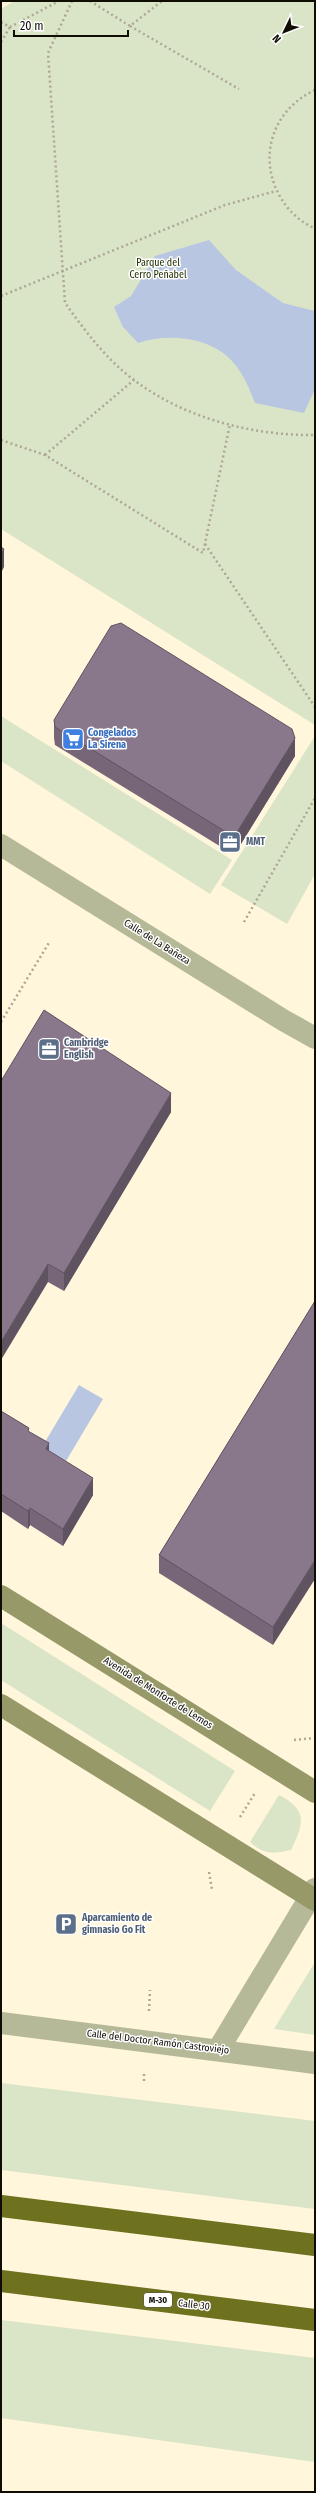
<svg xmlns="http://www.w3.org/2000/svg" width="316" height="2493" viewBox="0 0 316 2493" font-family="'Fira Sans Condensed',sans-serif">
<rect width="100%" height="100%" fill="#fff6db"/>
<g fill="#dae5c7">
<path d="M14 1H315V725L1 529V9Z"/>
<path d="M1 716 232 860 210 894 1 761Z"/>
<path d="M315 736V874L287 924 221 885Z"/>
<path d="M1 1623 235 1771 210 1811 1 1680Z"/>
<path d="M279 1795C308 1810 304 1823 291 1850 273 1854 263 1854 250 1842Z"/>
<path d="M315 1962V2035L274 2029Z"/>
<path d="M1 2083 315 2121V2209L1 2170Z"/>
<path d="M1 2320 315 2358V2462L1 2418Z"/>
</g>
<g fill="#b8c6e2">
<path d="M209 240 236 270 283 303 315 311V389L304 413 255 403C250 390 245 378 237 367 216 337 170 332 138 343L123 327 114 307 131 296 155 256Z"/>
<path d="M79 1385 103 1399 66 1461 42 1447Z"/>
</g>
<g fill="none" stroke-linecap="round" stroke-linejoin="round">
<g stroke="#aea792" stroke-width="2.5" stroke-dasharray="2 3" stroke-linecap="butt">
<path d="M72 1 48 53 65 303C85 331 107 360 134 380 184 418 253 436 315 435"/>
<path d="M90 1 130 26 162 1"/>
<path d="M1 22 10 27 59 1"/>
<path d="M130 26 239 89"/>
<path d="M1 42 10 27"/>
<path d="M315 90C270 111 256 162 284 203 291 213 303 224 315 228"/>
<path d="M1 296 225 205 276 191"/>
<path d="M1 440 45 455 203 553 230 424"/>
<path d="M45 455 134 380"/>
<path d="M205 544 315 707"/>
<path d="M244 922 315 798"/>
<path d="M1 1022 50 941"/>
<path d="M294 1740 315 1738"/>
<path d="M240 1817 255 1793"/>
<path d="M209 1872 212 1890"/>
<path d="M149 2011 150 1990"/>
<path d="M144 2081V2073"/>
</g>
<g stroke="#b6b997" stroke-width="22">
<path d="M1 845 283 1020 315 1038"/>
<path d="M1 2023 315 2063"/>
<path d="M218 2050 315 1889"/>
</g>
<g stroke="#979a68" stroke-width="22">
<path d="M1 1596 315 1792"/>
<path d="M1 1705 315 1900"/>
</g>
<g stroke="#6e711e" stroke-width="22">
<path d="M1 2206 315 2245"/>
<path d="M1 2281 315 2320"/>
</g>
</g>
<g fill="#766678">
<path d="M54 720 295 756 236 852 231 853 55 745 54 738Z"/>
<path d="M1 1081 171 1112 64 1291 48 1282Z"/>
<path d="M315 1301 273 1645 159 1573V1555Z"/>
<path d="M1 1411 29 1432 93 1495 63 1546 30 1525 28 1529 1 1511Z"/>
</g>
<g fill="#605361">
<path d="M4 549V567L1 573V554Z"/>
<path d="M295 738V756L236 852V834Z"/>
<path d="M171 1093V1112L64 1291V1273Z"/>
<path d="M48 1264V1282L1 1360V1342Z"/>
<path d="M49 1443V1461L46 1449Z"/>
<path d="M93 1478V1495L63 1546V1529Z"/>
<path d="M30 1508V1525L28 1529V1511Z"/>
<path d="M315 1560V1579L273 1645V1627Z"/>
</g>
<g fill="#89778b" stroke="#605361">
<path d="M1 547 4 549 1 554Z"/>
<path d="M121 623 292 729 295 738 236 834 231 835 55 727 54 720 111 626Z"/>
<path d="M44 1010 171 1093 64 1273 48 1264 1 1342V1081Z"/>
<path d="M315 1301V1560L273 1627 159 1555Z"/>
<path d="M1 1411 29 1428 28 1431 49 1443 46 1449 93 1478 63 1529 30 1508 28 1511 1 1494Z"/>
</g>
<defs>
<g id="supermarket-square" transform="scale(1.15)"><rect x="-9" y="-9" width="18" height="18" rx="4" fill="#3f7fe0" stroke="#fff"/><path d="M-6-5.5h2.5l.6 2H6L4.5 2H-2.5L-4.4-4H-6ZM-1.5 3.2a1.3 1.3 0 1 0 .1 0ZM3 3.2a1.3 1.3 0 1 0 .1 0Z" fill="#fff"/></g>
<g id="office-square" transform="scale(1.15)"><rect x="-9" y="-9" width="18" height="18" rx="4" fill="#5c6f8a" stroke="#fff"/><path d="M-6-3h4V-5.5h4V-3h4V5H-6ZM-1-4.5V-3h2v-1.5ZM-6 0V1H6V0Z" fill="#fff"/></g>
<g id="parking-square" transform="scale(1.15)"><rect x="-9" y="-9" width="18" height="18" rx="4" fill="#5c6f8a" stroke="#fff"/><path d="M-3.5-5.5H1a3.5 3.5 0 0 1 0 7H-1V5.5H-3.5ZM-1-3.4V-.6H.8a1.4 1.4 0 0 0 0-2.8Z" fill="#fff"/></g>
</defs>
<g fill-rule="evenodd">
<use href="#supermarket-square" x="73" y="739"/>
<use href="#office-square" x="230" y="842"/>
<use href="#office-square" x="49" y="1049"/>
<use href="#parking-square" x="66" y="1924"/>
</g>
<g text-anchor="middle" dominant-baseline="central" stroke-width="3" stroke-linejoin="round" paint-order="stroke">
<rect fill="#fff" stroke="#57554f" stroke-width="1" x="144" y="2293" width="28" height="14" rx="3"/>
<g font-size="9" font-weight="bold" fill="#0f0c04">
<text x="158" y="2300">M-30</text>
</g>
<g font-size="10" fill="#222e00" stroke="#fff">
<text x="158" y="263">Parque del<tspan x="158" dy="12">Cerro Peñabel</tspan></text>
</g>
<g font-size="10" font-weight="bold" fill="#366cbe" stroke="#fff" text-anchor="start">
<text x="88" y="733">Congelados<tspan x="88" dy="12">La Sirena</tspan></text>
</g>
<g font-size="10" font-weight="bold" fill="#4e5e75" stroke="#fff" text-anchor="start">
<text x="246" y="842">MMT</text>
<text x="64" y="1043">Cambridge<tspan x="64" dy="12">English</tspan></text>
<text x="82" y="1918">Aparcamiento de<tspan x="82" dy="12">gimnasio Go Fit</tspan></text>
</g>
<g font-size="10" fill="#0f0c04" stroke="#fff">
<text transform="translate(157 942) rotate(32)">Calle de La Bañeza</text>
<text transform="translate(158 1693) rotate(32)">Avenida de Monforte de Lemos</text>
<text transform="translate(158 2042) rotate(7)">Calle del Doctor Ramón Castroviejo</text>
<text transform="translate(194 2305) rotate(7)">Calle 30</text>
</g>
</g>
<rect width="316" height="2493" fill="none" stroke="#0f0c04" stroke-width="4"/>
<g transform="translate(284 32) rotate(227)" stroke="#ffffff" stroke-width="3" paint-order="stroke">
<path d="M0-3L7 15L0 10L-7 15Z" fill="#0f0c04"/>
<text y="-6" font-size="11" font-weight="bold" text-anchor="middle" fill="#0f0c04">N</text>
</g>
<path d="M14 30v6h114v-6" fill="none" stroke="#0f0c04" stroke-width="2"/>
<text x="20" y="30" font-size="12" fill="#0f0c04" stroke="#ffffff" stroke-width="3" paint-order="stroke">20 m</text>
</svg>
